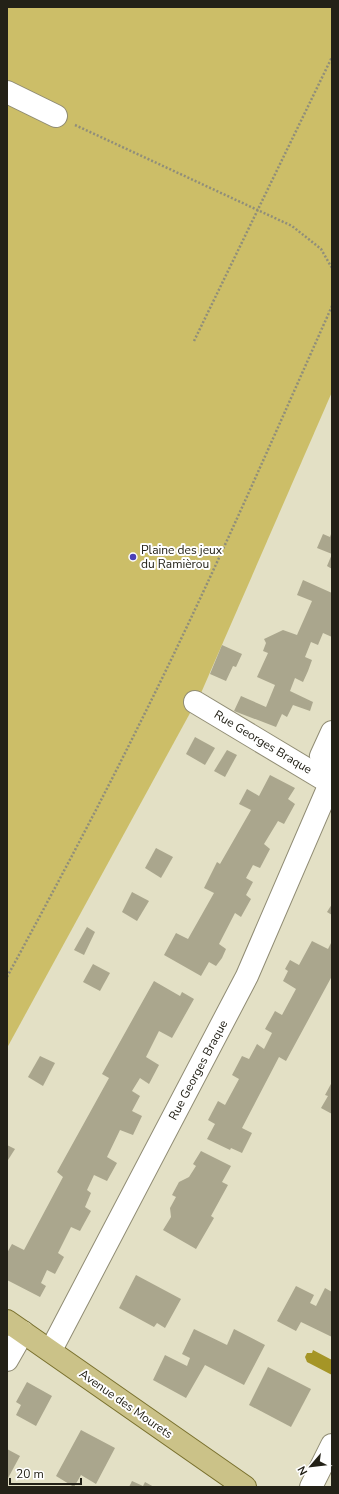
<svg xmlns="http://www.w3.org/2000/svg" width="339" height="1494" viewBox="0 0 339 1494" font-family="'Nunito Sans',sans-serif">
<rect width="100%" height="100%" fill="#e3e0c5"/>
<path fill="#ccbe68" d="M7 7H332V392L201 693 7 1048Z"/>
<path fill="#a59526" d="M313 1350 332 1360V1375L307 1362 305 1357 307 1353H312Z"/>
<g fill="#aaa68d">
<path d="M332 531V569L327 566 332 554 317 548 323 534 330 537Z"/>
<path d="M303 580 332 593V637L323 633 318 645 311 642 305 657 312 660 308 671 303 682 295 678 290 691 313 702 310 711 293 705 287 717 282 714 276 727 234 711 241 696 266 707 275 685 257 677 268 653 263 651 266 643 264 639 283 630 297 635 312 601 297 595Z"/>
<path d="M222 645 242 654 236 667 233 666 226 681 210 674Z"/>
<path d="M195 737 215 748 205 765 186 754Z"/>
<path d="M227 750 237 755 225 777 214 771Z"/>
<path d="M270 775 295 788 288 799 295 804 284 824 278 821 264 844 270 849 260 868 253 865 246 878 253 882 246 895 251 899 241 917 235 913 219 944 226 949 222 958 216 966 209 962 201 976 164 955 176 933 188 939 214 893 204 888 217 862 220 864 251 810 239 804 247 789 259 796Z"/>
<path d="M156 848 173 857 161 878 145 868Z"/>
<path d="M132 892 149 901 137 921 122 912Z"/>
<path d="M332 904V915L327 912Z"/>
<path d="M87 927 95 932 84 955 74 950Z"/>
<path d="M312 941 328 949 332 941V976L286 1061 279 1057 242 1128 252 1133 242 1153 231 1148 230 1150 207 1139 215 1124 208 1120 218 1101 225 1105 239 1079 232 1075 242 1056 249 1059 257 1044 264 1049 272 1033 265 1029 275 1011 282 1015 296 989 283 981 288 971 285 969 290 960 299 965Z"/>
<path d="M93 964 110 973 100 991 83 982Z"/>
<path d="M154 981 180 996 182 992 194 999 172 1038 159 1031 146 1057 159 1065 149 1084 140 1078 132 1091 140 1096 132 1111 142 1116 133 1135 120 1130 107 1157 117 1163 107 1181 94 1175 87 1190 91 1193 85 1207 91 1211 80 1231 71 1227 58 1253 64 1257 55 1274 47 1270 41 1283 46 1286 40 1297 7 1280V1253L12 1244 24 1250 63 1177 57 1172 109 1078 102 1074Z"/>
<path d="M40 1056 55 1063 43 1086 28 1077Z"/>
<path d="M332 1082V1114L321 1108 328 1096 325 1095Z"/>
<path d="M7 1145 15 1149 8 1160 7 1159Z"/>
<path d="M201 1151 231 1166 222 1182 228 1185 211 1216 214 1218 196 1249 163 1230 171 1217 170 1208 176 1197 172 1195 179 1182 189 1177 196 1166 193 1164Z"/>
<path d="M136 1275 181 1299 165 1328 157 1323 154 1327 119 1308Z"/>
<path d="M296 1286 314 1295 310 1303 316 1306 325 1288 332 1292V1337L301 1322 296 1331 277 1321Z"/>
<path d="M194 1329 227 1345 234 1329 265 1345 244 1385 205 1365 186 1398 153 1380 165 1355 187 1366 190 1358 182 1354Z"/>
<path d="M268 1367 311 1389 291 1427 249 1405Z"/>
<path d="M27 1382 52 1396 36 1426 16 1415 21 1405 16 1402Z"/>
<path d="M81 1430 115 1448 96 1484 81 1475 74 1487 56 1476Z"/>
<path d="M7 1449 20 1456 7 1480Z"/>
<path d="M132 1481 143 1486 145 1482 154 1487H129Z"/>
</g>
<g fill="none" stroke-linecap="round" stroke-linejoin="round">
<g stroke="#908c74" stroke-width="24">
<g id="minor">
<path d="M7 92 56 116"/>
<path d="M195 702 330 783"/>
<path d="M332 732 321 756 332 768"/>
<path d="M51 1350 247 976 332 779"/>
<path d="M7 1360 23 1332"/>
<path d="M311 1487 332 1445"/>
</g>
</g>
<g stroke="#79702d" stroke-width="24">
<path id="major" d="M7 1321 245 1487"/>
</g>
<g stroke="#908e7a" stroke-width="2.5" stroke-dasharray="2 2" stroke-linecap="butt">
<path d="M75 125 292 226 321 249 332 268"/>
<path d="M194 341 332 57"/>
<path d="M7 977C53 892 98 808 141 721 209 585 270 445 332 306"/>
</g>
<use href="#minor" stroke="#fff" stroke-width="22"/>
<use href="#major" stroke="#cbc288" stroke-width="22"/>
</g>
<circle fill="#4b41b7" stroke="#fff" stroke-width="1.5" cx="133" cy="557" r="4"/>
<g text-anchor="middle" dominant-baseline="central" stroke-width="4" stroke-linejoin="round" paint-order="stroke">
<g font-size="12" fill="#232117" stroke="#fff" text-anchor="start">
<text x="141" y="550">Plaine des jeux<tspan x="141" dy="14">du Ramièrou</tspan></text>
</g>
<g font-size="12" fill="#232117" stroke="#fff">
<text transform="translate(263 742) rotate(31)">Rue Georges Braque</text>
<text transform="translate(198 1070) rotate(-62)">Rue Georges Braque</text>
<text transform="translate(126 1404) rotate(35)">Avenue des Mourets</text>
</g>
</g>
<rect width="339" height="1494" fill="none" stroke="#232117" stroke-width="16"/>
<g transform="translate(311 1466) rotate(242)" stroke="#ffffff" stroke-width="3" paint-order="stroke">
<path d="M0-3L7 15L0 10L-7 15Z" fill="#232117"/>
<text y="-6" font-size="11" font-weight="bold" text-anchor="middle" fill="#232117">N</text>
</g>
<path d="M10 1478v6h71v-6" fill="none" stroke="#232117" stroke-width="2"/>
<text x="16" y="1478" font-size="12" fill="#232117" stroke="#ffffff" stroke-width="3" paint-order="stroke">20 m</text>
</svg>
